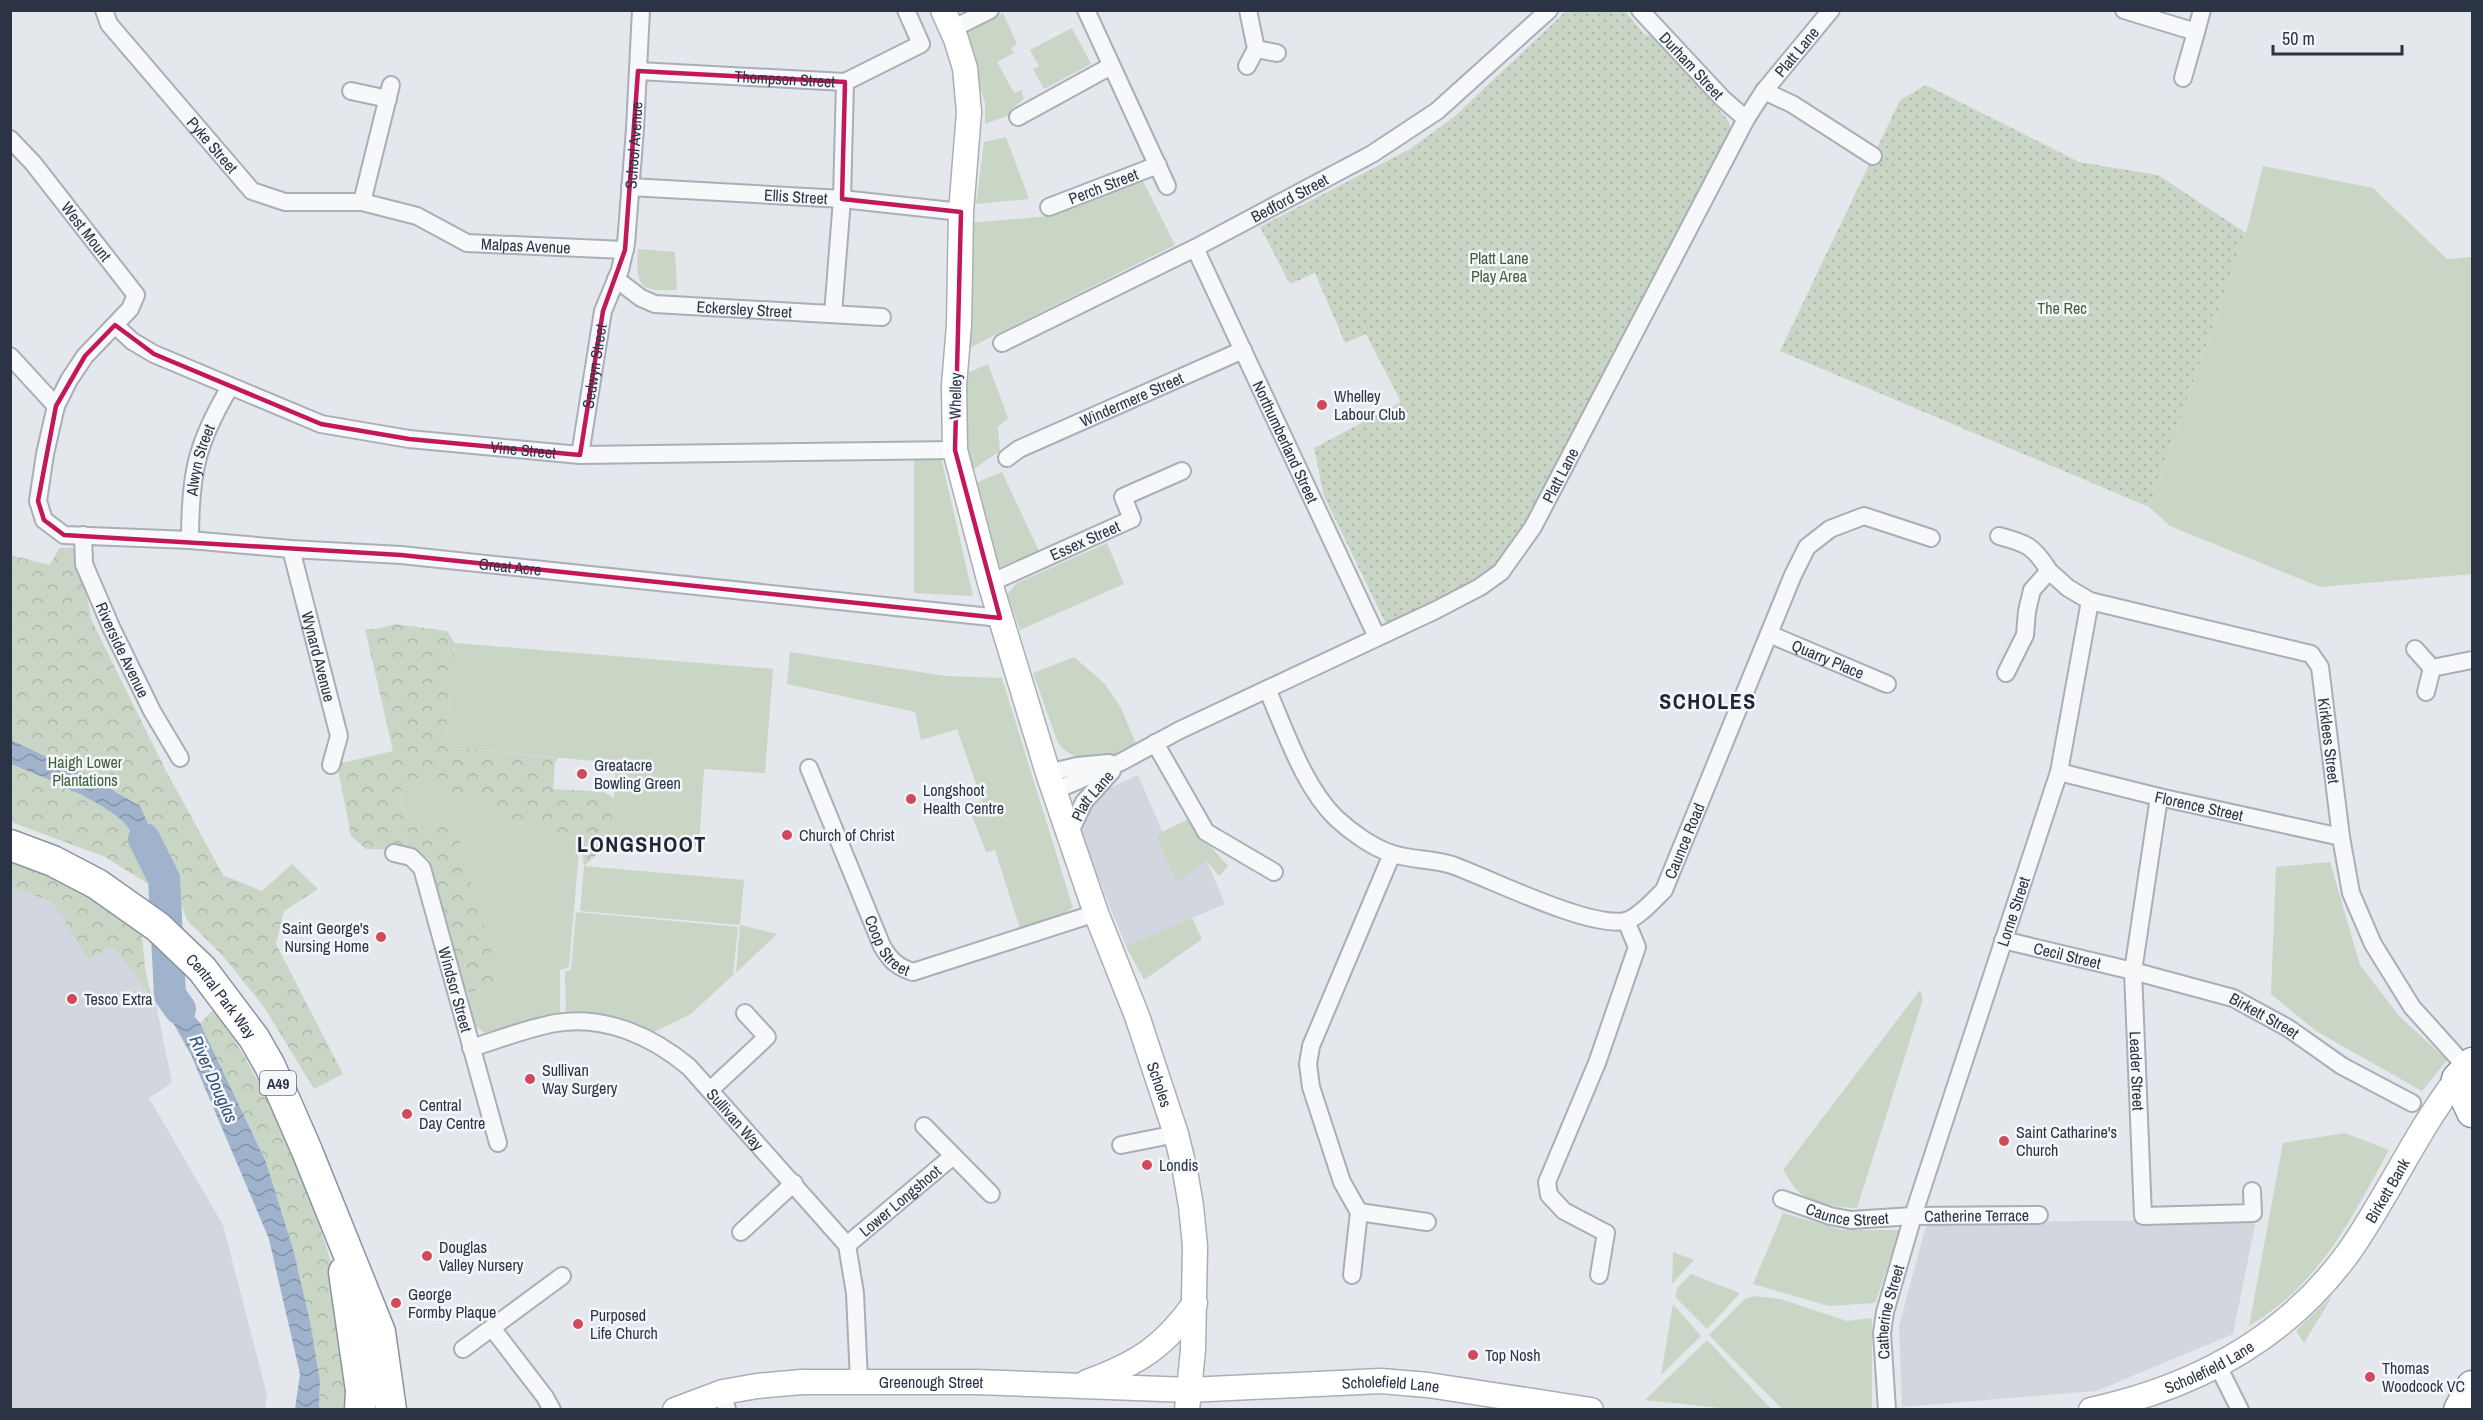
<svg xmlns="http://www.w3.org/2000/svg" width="2483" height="1420" viewBox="0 0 2483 1420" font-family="'Archivo Narrow',sans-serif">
<defs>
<pattern id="forest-crowns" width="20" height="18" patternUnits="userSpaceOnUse" patternTransform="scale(1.5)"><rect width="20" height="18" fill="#c9d6c5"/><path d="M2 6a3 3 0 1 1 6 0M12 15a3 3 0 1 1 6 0" fill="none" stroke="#adb8ab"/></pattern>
<pattern id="park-dots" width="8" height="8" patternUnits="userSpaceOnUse" patternTransform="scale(1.5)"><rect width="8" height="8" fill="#c9d6c5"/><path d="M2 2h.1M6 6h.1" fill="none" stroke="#adb8ab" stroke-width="1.8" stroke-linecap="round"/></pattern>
<pattern id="water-waves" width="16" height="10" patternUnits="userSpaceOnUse" patternTransform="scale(1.5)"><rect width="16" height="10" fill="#9fb4cc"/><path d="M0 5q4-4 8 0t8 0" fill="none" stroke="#8293a7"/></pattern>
</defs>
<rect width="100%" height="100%" fill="#e4e7ec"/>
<g fill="#d2d6de">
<path d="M1138 775 1182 877 1207 861 1225 904 1126 946 1083 840 1082 828 1089 805 1099 793Z"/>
<path d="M10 882 94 919 147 982 156 1004 172 1083 149 1098 223 1225 267 1395 265 1409H11Z"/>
<path d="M2256 1220 2233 1334 2096 1391 1902 1407 1899 1326 1927 1222Z"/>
</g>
<g fill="#c9d6c5">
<path d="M1003 13 1017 44 1011 48 1014 53 997 62 1014 93 1021 90 1024 99 1011 109 1012 114 985 124V103L964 34Z"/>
<path d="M1072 28 1091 64 1044 89 1033 69 1039 66 1030 50Z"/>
<path d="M1006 137 1029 199 976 204 984 142Z"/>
<path d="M2263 166 2373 188 2447 259 2472 257V574L2320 587 2170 526 2149 507 2246 233Z"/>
<path d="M1143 181 1175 245 963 351 968 223 1050 216Z"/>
<path d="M638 249 675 252 677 290C638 292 636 286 638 249Z"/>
<path d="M988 364 1008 418 998 427 1000 451 972 470 967 462 965 374Z"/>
<path d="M941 457 973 596 914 593V459Z"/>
<path d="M1002 472 1039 551 1000 567 973 484Z"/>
<path d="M1107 543 1124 584 1020 630 1007 594 1017 583Z"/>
<path d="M455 643 773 669 765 773 704 769 699 847 611 842 616 763 445 747Z"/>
<path d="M790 652 946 676 1002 678 1073 908 1022 935 995 850 986 852 968 806 982 801 957 729 921 740 915 712 787 684Z"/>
<path d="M1074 657 1104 683 1121 708 1137 746C1110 756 1079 770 1058 743L1033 673Z"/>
<path d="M418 779 483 803 500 818 580 840 569 967 560 970V1013L485 1033 473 1025 468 993 500 985 456 831 409 815 400 805 402 787Z"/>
<path d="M1187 820 1228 866 1219 876 1207 861 1177 882 1158 840 1159 833Z"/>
<path d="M2330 862 2360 965 2399 1016 2447 1060 2422 1091 2316 1031 2271 994 2276 867Z"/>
<path d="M584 866 744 880 740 925 777 934 736 973 740 925 580 911Z"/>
<path d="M576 912 738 927 733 975 691 1014 650 1034 566 1018 565 972 571 969Z"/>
<path d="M1192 918 1202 939 1144 980 1126 946Z"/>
<path d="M1920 990 1923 999 1857 1208C1840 1208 1814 1204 1800 1193 1793 1188 1788 1177 1783 1170Z"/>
<path d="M2345 1133 2389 1150C2350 1220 2322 1282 2249 1326L2283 1143Z"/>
<path d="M1783 1213 1842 1230H1900L1875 1303 1829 1306 1753 1284Z"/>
<path d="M1673 1252 1694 1260 1672 1284Z"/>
<path d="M1691 1274 1740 1293 1707 1329 1675 1297 1678 1287Z"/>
<path d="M2333 1295 2304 1343 2296 1331Z"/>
<path d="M1754 1296 1780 1299 1847 1321 1872 1318V1409H1782L1709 1335 1745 1299Z"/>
<path d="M1673 1304 1701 1336 1661 1375Z"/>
<path d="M1707 1340 1771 1409H1730L1645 1400Z"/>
</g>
<g fill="url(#forest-crowns)">
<path d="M59 548H72L80 555 91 619 164 767 223 875 262 891 292 864 318 889 284 911 276 944 343 1074 314 1089 264 1007 222 955 187 920 181 904 105 857 11 822 10 555 50 565Z"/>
<path d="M395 624 447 631 455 643 445 747 558 758 555 763 553 789 604 792 614 798 611 842 584 866 580 840 500 818 483 803 418 779 402 787 400 805 409 815 456 830 501 985 468 993 460 979 429 859 411 850 366 849 351 836 337 764 393 751 365 629H377Z"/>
<path d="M11 855 44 868 130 921 142 936 145 968 151 996 113 946 88 959 53 902 11 887Z"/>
<path d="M214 1009 243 1054 271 1105 299 1165 325 1243 342 1297 347 1357 344 1409H319L320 1381 310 1321 293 1249 266 1162 200 1023Z"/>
</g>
<g fill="url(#park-dots)">
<path d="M1566 11H1625L1644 34 1655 37 1728 120 1732 134 1528 526 1480 583 1386 624 1324 496 1314 448 1401 402 1366 334 1345 343 1315 273 1290 284 1260 227 1410 149 1455 116Z"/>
<path d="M1926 85 2079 162 2158 175 2246 233 2149 507 1780 351 1900 100Z"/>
</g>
<g fill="url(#water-waves)">
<path d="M11 740 91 778 140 806 171 875 152 881C145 864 139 844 129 829 115 805 38 775 11 764Z"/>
<path d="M154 955 173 974 175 988 179 999 200 1023 266 1162 293 1249 310 1321 320 1381 319 1409H295L300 1374 269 1239 191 1055 170 1017 162 993Z"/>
</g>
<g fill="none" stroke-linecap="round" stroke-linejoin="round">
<path stroke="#9fb4cc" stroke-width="32" d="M144 839 164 879 170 995 180 1009"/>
<g stroke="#a9aeb7" stroke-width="20">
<g id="street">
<path id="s1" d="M104 10 109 24 252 191 285 202H362L417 216 467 243 625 250"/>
<path d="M1086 10 1167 186"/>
<path id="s2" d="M1640 10 1723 99 1746 119"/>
<path d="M2124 10 2196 32 2202 10"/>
<path d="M952 29 990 10"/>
<path d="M1256 49 1277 53"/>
<path d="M1247 66 1256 49 1248 10"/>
<path id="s3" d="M638 71 845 82 921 44 906 10"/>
<path d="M2183 78 2196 32"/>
<path d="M351 91 388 99"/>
<path d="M1764 91 1792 104 1873 156"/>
<path d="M1018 117 1111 66"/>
<path id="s4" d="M10 139 33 163 136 295 130 309 85 356 69 380 56 406 45 454 38 501 44 520 64 535 190 540 291 549 401 555 1000 618"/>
<path id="s5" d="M630 187 842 199 961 212"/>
<path d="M362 202 391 85"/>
<path id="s6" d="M1049 207 1158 165"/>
<path id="s7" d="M1195 248 1377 637"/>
<path id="s8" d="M616 279 641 298 655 304 882 317"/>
<path d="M833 314 842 199 845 82"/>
<path id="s9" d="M115 325 132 341 154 354 321 424 409 439 580 455 955 450"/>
<path id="s10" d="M1002 343 1195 248 1372 154 1437 111 1549 10"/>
<path d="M10 356 56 406"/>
<path id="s11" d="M580 455 603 311 620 270 626 244 635 129 641 10"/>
<path id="s12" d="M1007 458 1019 449 1243 350"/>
<path id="s13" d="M83 535 84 564 111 627 152 711 180 758"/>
<path d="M1999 536C2026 543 2034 546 2049 571"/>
<path id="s14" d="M190 540C190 474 196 444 230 387"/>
<path id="s15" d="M291 549 339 736 331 765"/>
<path id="s16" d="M990 583 1132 519 1123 497 1182 471"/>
<path id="s17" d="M1769 634 1887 684"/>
<path d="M2415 649 2432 668 2426 692"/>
<path d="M2432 668 2472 660"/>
<path id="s18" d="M2006 673 2025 635 2027 611 2032 590 2049 571 2068 588 2090 601 2311 654 2320 667 2341 837 2351 893 2373 944 2412 1007 2467 1068"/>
<path id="s19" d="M1267 689C1285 729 1303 786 1336 818 1351 832 1373 848 1393 854 1412 860 1433 859 1452 865 1491 879 1588 928 1625 921 1637 919 1655 899 1664 890L1793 575 1807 547 1830 529 1864 516 1931 538"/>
<path d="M1155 743 1206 832 1274 872"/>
<path id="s20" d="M809 768 882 946C890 960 897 967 913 972L1096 913"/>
<path id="s21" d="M2059 772 2159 797 2341 837"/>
<path d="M1048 773 1077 766 1109 763"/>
<path id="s22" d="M1054 791 1121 762 1180 730 1436 610 1480 587 1501 572 1533 527 1746 119 1764 91 1831 10"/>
<path id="s23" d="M2159 797 2133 971 2143 1216 2253 1213 2252 1191"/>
<path id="s24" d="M1069 834 1084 802 1112 771"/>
<path id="s25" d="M394 853 411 857 422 868 498 1143"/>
<path id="s26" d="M2003 940 2133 971 2233 998 2288 1028 2342 1066 2412 1103"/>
<path id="s27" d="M471 1048C498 1040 527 1028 556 1023 605 1015 652 1036 689 1067L847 1245 855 1293 859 1381"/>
<path d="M710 1090 767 1037 745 1013"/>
<path d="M924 1126 991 1194"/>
<path d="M1121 1145 1176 1134"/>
<path id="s28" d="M1782 1199 1830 1216 1851 1220 1913 1216 2039 1215"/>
<path d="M1359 1212 1427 1222"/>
<path d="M741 1232 794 1183"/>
<path id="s29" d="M847 1245 953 1156"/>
<path d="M1352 1275 1359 1212 1342 1182 1311 1087 1308 1064 1311 1046 1392 854"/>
<path d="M1599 1275 1606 1233 1564 1211 1549 1195 1547 1182 1597 1063 1637 947 1626 921"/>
<path d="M492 1328 545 1397 552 1410"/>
<path d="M463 1349 562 1276"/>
<path d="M2218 1366 2240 1410"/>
<path d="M723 1392 727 1410"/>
<path id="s30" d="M1887 1410 1882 1333 1885 1312 1913 1216 2059 772 2090 601"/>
</g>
</g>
<g stroke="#a9aeb7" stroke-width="27">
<g id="secondary">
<path id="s31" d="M943 10 956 39 965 68 969 112 961 212 959 325 954 386 955 450 990 583 1048 773 1096 913 1137 1016 1176 1134 1185 1171 1191 1206 1195 1246 1193 1350 1187 1410"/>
<path d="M1087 1382C1137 1364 1164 1347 1195 1303"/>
<path id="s32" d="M675 1410 723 1392 757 1386 802 1382H976L1189 1390 1381 1381 1428 1385 1591 1410"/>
<path id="s33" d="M2091 1410C2196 1387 2288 1338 2351 1249 2389 1194 2416 1132 2457 1079"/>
</g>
</g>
<g stroke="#8b94a3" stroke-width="33">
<g id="highway">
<path id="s34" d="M10 845 53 861 97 884 158 927 202 969 254 1038 270 1066 307 1151 380 1332 391 1410"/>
<path d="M2472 1063 2457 1079 2472 1112"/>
<path d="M344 1272 361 1391 360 1410"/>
<path d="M2459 1410 2472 1386"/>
</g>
</g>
<use href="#street" stroke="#f7f8fa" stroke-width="16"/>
<use href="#secondary" stroke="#fff" stroke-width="24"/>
<use href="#highway" stroke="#fff" stroke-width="30"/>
</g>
<path fill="none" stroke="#c2185b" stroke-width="4.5" stroke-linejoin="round" d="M638 71 845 82 842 199 961 212 955 450 1000 618 401 555 64 535 44 520 38 501 56 406 85 356 115 325 154 354 321 424 409 439 580 455 603 311 625 250Z"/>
<g fill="#d1495b" stroke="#f4f6f9" stroke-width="2">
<circle cx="1322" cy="405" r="6"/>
<circle cx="582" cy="774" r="6"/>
<circle cx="911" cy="799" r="6"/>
<circle cx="787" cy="835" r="6"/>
<circle cx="381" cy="937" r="6"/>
<circle cx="72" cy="999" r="6"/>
<circle cx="530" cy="1079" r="6"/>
<circle cx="407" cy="1114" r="6"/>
<circle cx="2004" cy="1141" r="6"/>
<circle cx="1147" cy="1165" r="6"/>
<circle cx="427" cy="1256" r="6"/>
<circle cx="396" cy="1303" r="6"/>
<circle cx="578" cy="1324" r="6"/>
<circle cx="1473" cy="1355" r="6"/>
<circle cx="2370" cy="1377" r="6"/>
</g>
<g text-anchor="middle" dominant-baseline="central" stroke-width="5" stroke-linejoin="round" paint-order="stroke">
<rect fill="#f4f6f9" stroke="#676e7b" stroke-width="1.5" x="260" y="1071" width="36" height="24" rx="4.5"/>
<g font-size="15" font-weight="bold" fill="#2b3445">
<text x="278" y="1083">A49</text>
</g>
<g font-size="16" fill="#2b3445" stroke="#f4f6f9">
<text stroke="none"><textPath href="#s22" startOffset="1098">Platt Lane</textPath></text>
<text stroke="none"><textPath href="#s2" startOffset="76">Durham Street</textPath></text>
<text stroke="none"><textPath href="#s3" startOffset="147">Thompson Street</textPath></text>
<text stroke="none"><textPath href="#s1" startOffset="174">Pyke Street</textPath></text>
<text stroke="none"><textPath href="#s11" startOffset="316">School Avenue</textPath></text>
<text stroke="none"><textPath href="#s6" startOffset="58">Perch Street</textPath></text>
<text stroke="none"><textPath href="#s5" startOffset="166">Ellis Street</textPath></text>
<text stroke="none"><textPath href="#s10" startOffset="322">Bedford Street</textPath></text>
<text stroke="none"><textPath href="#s4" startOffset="120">West Mount</textPath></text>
<text stroke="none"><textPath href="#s1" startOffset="519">Malpas Avenue</textPath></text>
<text stroke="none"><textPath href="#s8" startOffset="136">Eckersley Street</textPath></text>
<text stroke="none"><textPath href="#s11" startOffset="90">Sedwyn Street</textPath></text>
<text transform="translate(955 396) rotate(-89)">Whelley</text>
<text stroke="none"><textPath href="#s12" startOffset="138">Windermere Street</textPath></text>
<text stroke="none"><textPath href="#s7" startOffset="214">Northumberland Street</textPath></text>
<text stroke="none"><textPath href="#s9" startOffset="434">Vine Street</textPath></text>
<text stroke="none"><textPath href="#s14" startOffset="81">Alwyn Street</textPath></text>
<text stroke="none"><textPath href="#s22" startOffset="612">Platt Lane</textPath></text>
<text stroke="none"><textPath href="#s16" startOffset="104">Essex Street</textPath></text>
<text stroke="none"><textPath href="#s4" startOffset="928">Great Acre</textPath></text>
<text stroke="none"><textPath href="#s13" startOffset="123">Riverside Avenue</textPath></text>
<text stroke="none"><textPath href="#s15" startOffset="111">Wynard Avenue</textPath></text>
<text stroke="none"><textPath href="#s17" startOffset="64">Quarry Place</textPath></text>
<text stroke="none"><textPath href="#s18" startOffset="482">Kirklees Street</textPath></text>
<text stroke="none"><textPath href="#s24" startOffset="45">Platt Lane</textPath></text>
<text stroke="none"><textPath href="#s21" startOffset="144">Florence Street</textPath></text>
<text stroke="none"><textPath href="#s19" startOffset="562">Caunce Road</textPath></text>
<text stroke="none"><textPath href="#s30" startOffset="519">Lorne Street</textPath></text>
<text stroke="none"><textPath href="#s20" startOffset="195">Coop Street</textPath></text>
<text stroke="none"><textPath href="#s26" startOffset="66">Cecil Street</textPath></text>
<text stroke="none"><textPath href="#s25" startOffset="159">Windsor Street</textPath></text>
<text stroke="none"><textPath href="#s34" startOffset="264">Central Park Way</textPath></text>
<text stroke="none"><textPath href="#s26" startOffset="273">Birkett Street</textPath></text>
<text stroke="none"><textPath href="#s23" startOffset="276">Leader Street</textPath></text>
<text stroke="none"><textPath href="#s31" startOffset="1112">Scholes</textPath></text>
<text stroke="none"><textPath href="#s27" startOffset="303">Sullivan Way</textPath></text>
<text stroke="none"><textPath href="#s33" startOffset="382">Birkett Bank</textPath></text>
<text stroke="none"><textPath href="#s29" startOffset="69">Lower Longshoot</textPath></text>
<text stroke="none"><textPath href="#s28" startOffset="68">Caunce Street</textPath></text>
<text stroke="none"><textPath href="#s28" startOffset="198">Catherine Terrace</textPath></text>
<text stroke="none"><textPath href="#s30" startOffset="99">Catherine Street</textPath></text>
<text stroke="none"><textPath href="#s33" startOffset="126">Scholefield Lane</textPath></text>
<text stroke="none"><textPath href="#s32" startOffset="260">Greenough Street</textPath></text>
<text stroke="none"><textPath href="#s32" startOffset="720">Scholefield Lane</textPath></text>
</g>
<g font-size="16" fill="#3f6138" stroke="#f4f6f9">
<text x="1499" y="258">Platt Lane<tspan x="1499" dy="18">Play Area</tspan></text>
<text x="2062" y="308">The Rec</text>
<text x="85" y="762">Haigh Lower<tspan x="85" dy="18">Plantations</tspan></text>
</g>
<g font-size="16" fill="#2b3445" stroke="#f4f6f9" text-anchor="start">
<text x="1334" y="396">Whelley<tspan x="1334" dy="18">Labour Club</tspan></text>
<text x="594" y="765">Greatacre<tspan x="594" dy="18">Bowling Green</tspan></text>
<text x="923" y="790">Longshoot<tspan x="923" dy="18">Health Centre</tspan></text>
<text x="799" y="835">Church of Christ</text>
<text x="369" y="928" text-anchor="end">Saint George's<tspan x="369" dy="18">Nursing Home</tspan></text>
<text x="84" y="999">Tesco Extra</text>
<text x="542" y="1070">Sullivan<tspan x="542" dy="18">Way Surgery</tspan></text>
<text x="419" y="1105">Central<tspan x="419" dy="18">Day Centre</tspan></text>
<text x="2016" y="1132">Saint Catharine's<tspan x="2016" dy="18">Church</tspan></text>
<text x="1159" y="1165">Londis</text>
<text x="439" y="1247">Douglas<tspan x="439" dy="18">Valley Nursery</tspan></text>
<text x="408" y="1294">George<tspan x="408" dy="18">Formby Plaque</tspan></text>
<text x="590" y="1315">Purposed<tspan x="590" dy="18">Life Church</tspan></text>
<text x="1485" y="1355">Top Nosh</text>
<text x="2382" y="1368">Thomas<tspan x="2382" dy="18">Woodcock VC</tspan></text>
</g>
<g font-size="18" font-style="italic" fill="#34527a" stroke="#f4f6f9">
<text transform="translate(214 1079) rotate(66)">River Douglas</text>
</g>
<g font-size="22" font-weight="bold" letter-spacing="1.5" fill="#1d2536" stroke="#f4f6f9">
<text x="1708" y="701">SCHOLES</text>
<text x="642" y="844">LONGSHOOT</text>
</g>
</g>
<rect width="2483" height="1420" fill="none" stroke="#2b3445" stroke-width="24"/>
<path d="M2273 45v9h129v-9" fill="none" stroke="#2b3445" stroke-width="3"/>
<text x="2282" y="45" font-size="18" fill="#2b3445" stroke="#f4f6f9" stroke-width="4.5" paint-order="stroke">50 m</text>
</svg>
